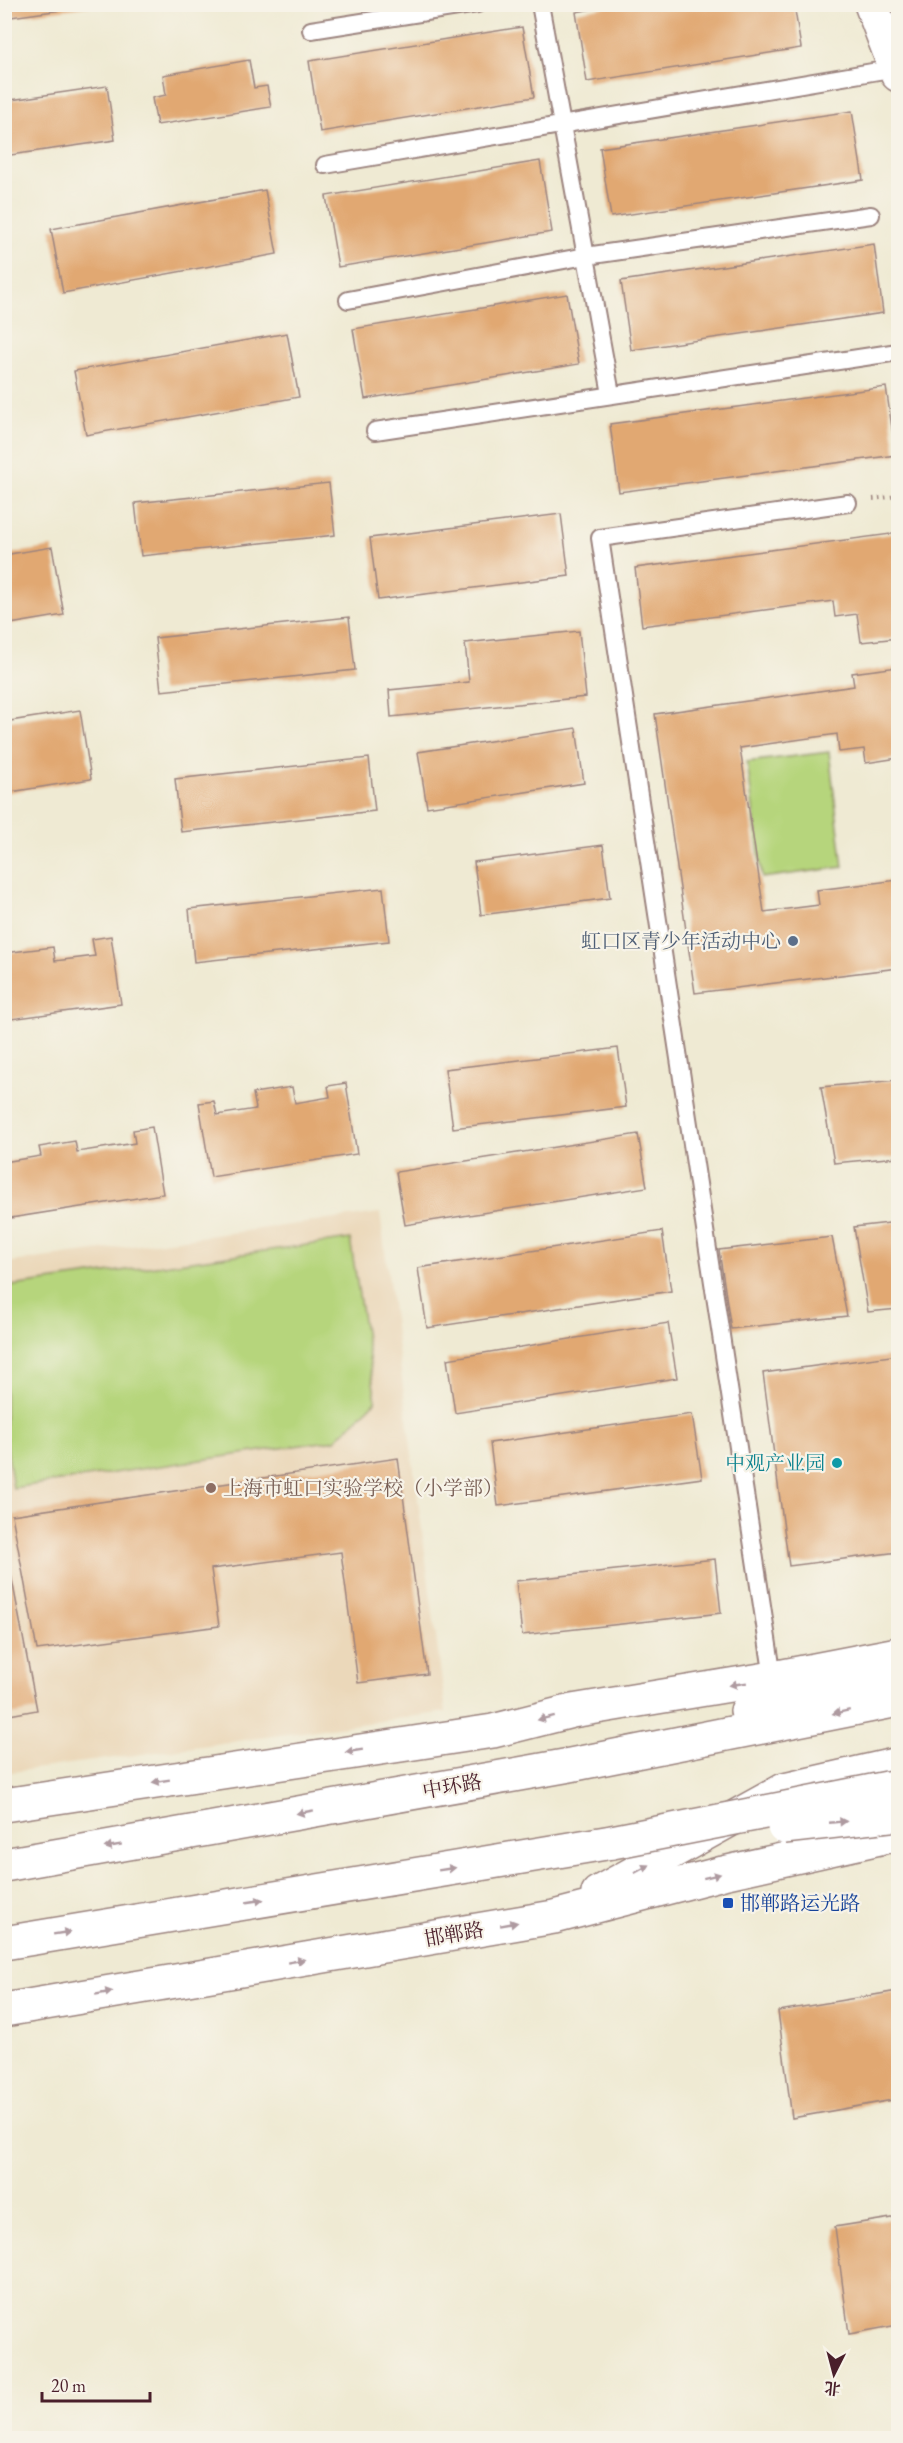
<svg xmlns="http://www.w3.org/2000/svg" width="903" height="2443" viewBox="0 0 903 2443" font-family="'EB Garamond','Noto Serif SC',serif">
<rect width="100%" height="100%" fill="#f7f3e8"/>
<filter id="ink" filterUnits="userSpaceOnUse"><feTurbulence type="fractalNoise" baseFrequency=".0167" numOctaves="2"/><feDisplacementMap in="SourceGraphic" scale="12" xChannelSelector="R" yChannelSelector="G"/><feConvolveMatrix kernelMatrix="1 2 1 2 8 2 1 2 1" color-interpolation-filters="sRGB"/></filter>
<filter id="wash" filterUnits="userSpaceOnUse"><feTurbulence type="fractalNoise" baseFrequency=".008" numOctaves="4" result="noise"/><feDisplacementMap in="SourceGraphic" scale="24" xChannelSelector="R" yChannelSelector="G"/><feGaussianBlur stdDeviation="1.35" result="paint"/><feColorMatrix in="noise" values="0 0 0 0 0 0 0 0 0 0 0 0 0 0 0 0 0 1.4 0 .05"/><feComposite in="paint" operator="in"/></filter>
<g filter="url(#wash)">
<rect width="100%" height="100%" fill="#efead3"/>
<path fill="#ebd8ba" d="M380 1213 446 1712 5 1773 4 1263Z"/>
<g fill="#b6d57c" stroke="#807a54" stroke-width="1.5">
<path d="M829 752 843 867 762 878 747 762Z"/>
<path d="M350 1239 376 1401 335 1440 13 1488 5 1435V1287Z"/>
</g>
<g id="blocks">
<g fill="#e1a872">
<path d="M4 4H90V6L4 18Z"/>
<path d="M620 4H794L801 48 587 82 576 12Z"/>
<path d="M522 27 534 97 320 132 309 61Z"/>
<path d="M249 60 254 88 267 86 271 107 157 125 152 98 166 95 163 75Z"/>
<path d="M107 86 115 140 4 156V101Z"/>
<path d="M852 111 863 180 611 217 600 148Z"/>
<path d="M540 161 552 232 338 267 326 196Z"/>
<path d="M265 190 277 254 63 293 51 229Z"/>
<path d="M874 244 883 313 631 350 621 281Z"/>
<path d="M567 294 579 364 365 399 353 329Z"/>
<path d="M287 333 299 397 86 435 74 371Z"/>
<path d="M886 387 896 455 619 492 610 424Z"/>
<path d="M329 483 335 535 141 556 135 503Z"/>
<path d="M561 514 569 576 378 600 370 538Z"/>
<path d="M898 533V638L861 642 857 614 835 617 833 601 642 626 635 568Z"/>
<path d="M52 547 64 615 4 625V555Z"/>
<path d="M349 617 355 670 161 691 155 638Z"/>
<path d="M579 631 586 697 391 717 389 690 469 682 465 643Z"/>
<path d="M898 667V758L866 763 864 749 839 752 837 734 740 748 764 912 819 905 817 890 898 880V968L695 993 655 714 854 686 852 673Z"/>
<path d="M80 710 91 779 4 793V722Z"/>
<path d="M576 728 584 783 427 807 418 752Z"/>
<path d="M369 758 375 811 181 832 175 779Z"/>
<path d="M603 845 610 898 481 915 474 862Z"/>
<path d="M383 888 389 941 194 962 189 909Z"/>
<path d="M111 936 121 1004 4 1020V953L53 947 55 961 95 956 92 939Z"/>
<path d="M618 1048 626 1107 453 1128 445 1069Z"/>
<path d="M898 1080V1157L834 1163 821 1087Z"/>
<path d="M346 1083 357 1154 211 1177 199 1103 214 1101 217 1115 256 1109 253 1093 292 1087 295 1103 330 1097 328 1086Z"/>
<path d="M152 1127 163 1194 4 1219V1162L41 1156 39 1147 75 1141 77 1152 135 1143 133 1130Z"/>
<path d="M638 1134 647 1187 405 1225 396 1172Z"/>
<path d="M898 1222V1309L868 1312 854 1227Z"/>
<path d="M662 1231 671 1291 427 1328 418 1268Z"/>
<path d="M832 1237 847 1316 731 1329 719 1250Z"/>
<path d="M668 1323 677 1378 455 1413 447 1359Z"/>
<path d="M898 1355V1552L789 1566 763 1373Z"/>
<path d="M692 1414 702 1478 498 1506 490 1443Z"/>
<path d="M398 1458 427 1674 358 1683 341 1552 211 1569 219 1626 37 1650 12 1515Z"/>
<path d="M4 1538 37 1710 4 1716Z"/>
<path d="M715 1559 721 1613 522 1635 516 1581Z"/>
<path d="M898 1991V2099L792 2118 778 2011Z"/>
<path d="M898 2217V2325L849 2334 835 2227Z"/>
</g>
</g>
</g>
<g filter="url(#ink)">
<use href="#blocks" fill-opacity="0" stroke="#9c847f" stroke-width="1.5"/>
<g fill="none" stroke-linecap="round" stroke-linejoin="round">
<g stroke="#9c847f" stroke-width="20">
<g id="lane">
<path d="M540 4 611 394"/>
<path d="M311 30 477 4"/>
<path d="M325 165 896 68"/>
<path d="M348 300 586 256 871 215"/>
<path d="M375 431 898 352"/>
<path d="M773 1678 600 538 848 503"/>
</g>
</g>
<g stroke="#9c847f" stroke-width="36">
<path id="secondary" d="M871 4 898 75"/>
</g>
<g stroke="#9c847f" stroke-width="36">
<g id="primary">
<path d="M4 1805 493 1731 572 1711 773 1678 898 1654"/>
<path d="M598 1893 784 1790 898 1764"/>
<path d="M4 2010 554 1917 723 1873 898 1834"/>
</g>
</g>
<g stroke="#9c847f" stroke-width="36">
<g id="highway">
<path d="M747 1711 898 1668"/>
<path d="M4 1865 570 1765 898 1700"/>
<path d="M4 1943 612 1842"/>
</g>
</g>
<path stroke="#9c847f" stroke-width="4" stroke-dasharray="1.5 4.5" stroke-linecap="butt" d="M873 499 898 496"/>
<use href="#lane" stroke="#fff" stroke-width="16"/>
<use href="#secondary" stroke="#fff" stroke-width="33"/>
<use href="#primary" stroke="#fff" stroke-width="33"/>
<use href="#highway" stroke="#fff" stroke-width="33"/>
<g stroke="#9c847f" stroke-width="36" stroke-linecap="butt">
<g id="highway-bridge">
<path d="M784 1827 898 1814"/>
<path d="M612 1842 898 1786"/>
</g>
</g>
<use href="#highway-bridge" stroke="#fff" stroke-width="33"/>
</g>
<defs><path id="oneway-solid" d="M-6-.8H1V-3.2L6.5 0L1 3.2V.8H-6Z" transform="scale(1.5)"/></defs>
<g fill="#ae9aa0">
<use href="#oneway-solid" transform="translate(738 1684) rotate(171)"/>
<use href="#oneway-solid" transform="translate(841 1712) rotate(168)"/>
<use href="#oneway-solid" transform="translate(546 1718) rotate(166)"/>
<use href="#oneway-solid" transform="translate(354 1751) rotate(171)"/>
<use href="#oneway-solid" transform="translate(161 1781) rotate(171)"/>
<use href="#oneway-solid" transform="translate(305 1812) rotate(170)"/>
<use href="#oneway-solid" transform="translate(838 1822) rotate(-5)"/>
<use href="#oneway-solid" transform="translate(113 1846) rotate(170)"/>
<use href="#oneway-solid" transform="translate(447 1869) rotate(-9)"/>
<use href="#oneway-solid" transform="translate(642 1869) rotate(-28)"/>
<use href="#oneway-solid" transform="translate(712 1876) rotate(-14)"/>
<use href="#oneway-solid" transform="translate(255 1901) rotate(-9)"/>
<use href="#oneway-solid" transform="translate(509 1924) rotate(-10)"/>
<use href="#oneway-solid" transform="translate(62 1933) rotate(-9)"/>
<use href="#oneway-solid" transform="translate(296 1961) rotate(-10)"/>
<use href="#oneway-solid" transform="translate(104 1993) rotate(-10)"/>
</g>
</g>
<circle fill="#5c6f8a" stroke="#f7f3e8" stroke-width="2" cx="793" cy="941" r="6"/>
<circle fill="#0f9aa8" stroke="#f7f3e8" stroke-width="2" cx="837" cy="1463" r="6"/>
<circle fill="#8d6e63" stroke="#f7f3e8" stroke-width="2" cx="211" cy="1488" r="6"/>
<rect fill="#1a4fb4" stroke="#f7f3e8" stroke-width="2" x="722" y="1897" width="12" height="12" rx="3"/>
<g text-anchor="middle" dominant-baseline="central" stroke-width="4.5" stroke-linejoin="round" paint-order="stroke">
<g font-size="20" fill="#4e5e75" stroke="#f7f3e8" text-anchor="end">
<text x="781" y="941">虹口区青少年活动中心</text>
</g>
<g font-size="20" fill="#0d838f" stroke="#f7f3e8" text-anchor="end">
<text x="825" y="1463">中观产业园</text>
</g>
<g font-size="20" fill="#785e54" stroke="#f7f3e8" text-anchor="start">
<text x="223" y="1488">上海市虹口实验学校（小学部）</text>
</g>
<g font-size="20" fill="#4a1f2b" stroke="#f7f3e8">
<text transform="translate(452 1786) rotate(-10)">中环路</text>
<text transform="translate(454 1934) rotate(-10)">邯郸路</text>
</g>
<g font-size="20" fill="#164399" stroke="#f7f3e8" text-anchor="start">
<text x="740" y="1903">邯郸路运光路</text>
</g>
</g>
<rect width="903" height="2443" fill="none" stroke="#f7f3e8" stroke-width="24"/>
<g transform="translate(834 2374) rotate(186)" stroke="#f7f3e8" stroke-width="4.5" paint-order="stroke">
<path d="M0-4.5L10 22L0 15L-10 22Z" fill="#4a1f2b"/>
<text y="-9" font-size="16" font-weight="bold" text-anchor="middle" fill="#4a1f2b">北</text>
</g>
<path d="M42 2392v9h108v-9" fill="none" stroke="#4a1f2b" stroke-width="3"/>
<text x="51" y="2392" font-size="18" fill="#4a1f2b" stroke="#f7f3e8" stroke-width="4.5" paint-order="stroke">20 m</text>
</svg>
